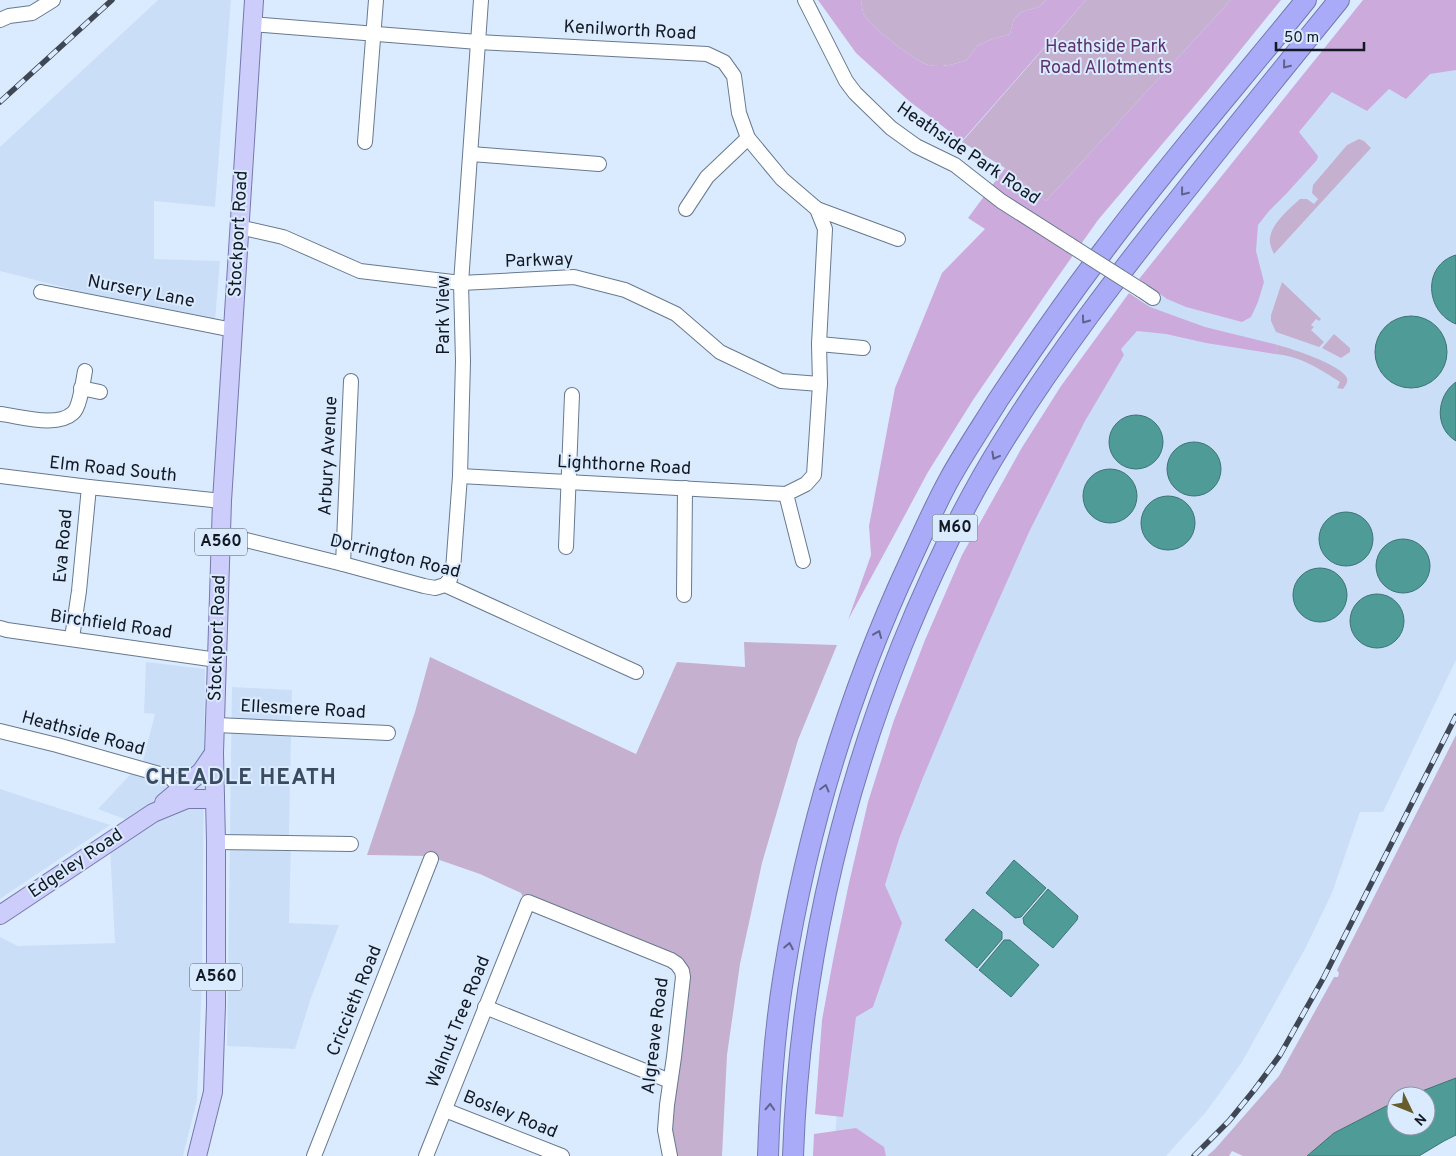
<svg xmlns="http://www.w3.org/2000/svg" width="1456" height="1156" viewBox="0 0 1456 1156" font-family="Overpass,sans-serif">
<rect width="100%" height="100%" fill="#dbebff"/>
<g fill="#cadff7">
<path d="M158 0H231L215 207 154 201V259L220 261 215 321 152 310 0 271V147Z"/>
<path d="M1409 0H1456V660L1383 812H1360L1332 893 1305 949 1242 1062 1206 1112 1166 1156H834L843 1008 867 852 1124 327 1282 152Z"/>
<path d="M146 662 205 669 202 980 197 1100 183 1156H0V937L18 946 115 943 110 847 127 820 98 809 143 761 155 714 144 713Z"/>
<path d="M232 687 292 690 289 835 291 846 289 923 339 925 311 998 295 1049 227 1046Z"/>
<path d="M0 789 110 825 0 899Z"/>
</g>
<g fill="#c5b1cf">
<path d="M861 0H1046L1039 7 1021 12 1014 19 1010 34 990 40 977 46 967 60C954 64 943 68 929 65 917 63 870 26 864 15 862 11 862 4 861 0Z"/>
<path d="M1086 0H1231L1046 201 1005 168 962 142Z"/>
<path d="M1359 139 1364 141 1371 148 1274 254C1272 249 1269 244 1270 238 1272 223 1289 209 1300 199H1307L1314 204 1318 199 1312 193 1313 185 1347 145Z"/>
<path d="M1282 282 1321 319 1319 321 1316 319 1311 325 1314 327 1311 330 1324 342 1319 347 1276 332 1271 321V315Z"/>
<path d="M1334 334 1350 348V352L1341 358 1322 348Z"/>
<path d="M1278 345C1292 349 1340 364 1347 378 1348 382 1346 385 1343 389L1337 388 1340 382C1320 369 1300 356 1275 354Z"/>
<path d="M744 642 837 645 798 740 762 863 740 964 727 1055 722 1156H675L669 1128 686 972 525 901 521 893 480 874 428 856 367 855 415 712 430 657 636 754 677 662 745 667Z"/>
<path d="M1456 735V1078L1409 1096H1396V1101L1334 1133 1307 1156H1243L1232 1151 1229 1156H1207L1215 1149 1279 1076 1334 977H1338L1339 973 1337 970Z"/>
</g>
<g fill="#ccabdc">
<path d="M818 0H861C862 4 862 11 864 15 870 26 917 63 929 65 943 68 954 64 967 60L977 46 990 40 1010 34 1014 19 1021 12 1039 7 1046 0H1086L962 141 909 101 856 53Z"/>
<path d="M1231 0H1281L1208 90 1098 220 1050 288 973 400 928 472 891 541 848 620 871 555 869 526 895 388 942 273 985 229 968 218 1005 168 1046 201Z"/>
<path d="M1363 0H1456V70L1430 74 1406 99 1389 89 1367 111 1332 92 1299 132 1318 156 1317 160 1286 194 1269 211 1258 225 1256 251 1264 282 1258 302 1251 317 1242 322 1186 307 1167 299 1139 279Z"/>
<path d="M1129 293 1150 307 1205 327 1278 345 1275 354 1206 343 1166 334 1137 331 1121 349 1124 355 1085 421 1029 532 977 649 922 780 899 839 885 885 902 923 873 1007 856 1017 843 1117 815 1114 822 1020 834 955 849 883 868 802 894 720 925 640 962 555 1021 449 1061 386Z"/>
<path d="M856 1128 884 1147 886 1156H813L814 1134Z"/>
</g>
<g fill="#4e9b97" stroke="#3c7474">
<path d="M1456 255V324C1425 312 1422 265 1456 255Z"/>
<circle cx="1411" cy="352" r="36"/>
<path d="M1456 382V441C1434 428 1436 396 1456 382Z"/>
<circle cx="1136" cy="442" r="27"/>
<circle cx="1194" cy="469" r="27"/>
<circle cx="1110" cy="496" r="27"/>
<circle cx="1168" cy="523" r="27"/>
<circle cx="1346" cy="539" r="27"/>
<circle cx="1403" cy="566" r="27"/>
<circle cx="1320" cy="595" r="27"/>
<circle cx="1377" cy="621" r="27"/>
<path d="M1014 860 1046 888 1021 917 1015 918 986 893Z"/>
<path d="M1048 889 1078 916 1077 920 1053 948 1024 924 1023 918Z"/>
<path d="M973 909 1002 932V939L977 968 945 940Z"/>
<path d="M1004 940H1010L1039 965 1011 997 979 970Z"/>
<path d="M1456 1078V1135L1444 1141 1419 1156H1307L1334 1133 1396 1101V1126H1426V1096H1409Z"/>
</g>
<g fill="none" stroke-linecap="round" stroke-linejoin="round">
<g stroke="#67798f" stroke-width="16">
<g id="minor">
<path d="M805 0 846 81 855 93 891 128 916 146 955 165 1001 201 1070 245"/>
<path d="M0 20 9 16 32 13 53 0"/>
<path d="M252 24 478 42 707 54 724 62 734 76 739 113 748 138 782 179 817 209 825 229 819 344 820 384 814 475 806 484 786 494 803 561"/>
<path d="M365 142 376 0"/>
<path d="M471 154 599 164"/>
<path d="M686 209 707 177 748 138"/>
<path d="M817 209 898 239"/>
<path d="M239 227 283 237 360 271 461 283 574 277 625 290 676 314 720 352 781 381 820 384"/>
<path d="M1141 290 1153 298"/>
<path d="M41 292 233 330"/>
<path d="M819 344 863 348"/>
<path d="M81 388 100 392"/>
<path d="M0 414C20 416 57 428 73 413 80 407 83 381 85 371"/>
<path d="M0 476 89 487 222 501"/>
<path d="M460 476 786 494"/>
<path d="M222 534 343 564 424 586 435 588 445 585 636 672"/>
<path d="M566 547 572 395"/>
<path d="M343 564 351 381"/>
<path d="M445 585 450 579 453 570 460 476 463 361 461 283 481 0"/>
<path d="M684 595 685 488"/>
<path d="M0 628 7 630 217 660"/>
<path d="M72 638 79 591 89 487"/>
<path d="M216 725 388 733"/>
<path d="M0 731 57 745 170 777 181 788"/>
<path d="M216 842 351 844"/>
<path d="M485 1007 670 1081"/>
<path d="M445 1110 562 1156"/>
<path d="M314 1156 431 859"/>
<path d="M426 1156 528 902 671 960 677 964 682 971 683 977 674 1057 667 1105 665 1130 670 1156"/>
</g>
</g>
<g stroke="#7578ad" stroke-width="20">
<g id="major">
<path d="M164 803 201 772 214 753"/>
<path d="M0 915 153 813 187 799H210L215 796"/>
<path d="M197 1156 213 1092 216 1005V842L214 753 222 501 254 0"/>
</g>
</g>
<g stroke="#7578ad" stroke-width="22">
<g id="highway">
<path d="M768 1156C770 1095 774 1034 784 973 807 831 849 692 910 561 923 533 935 505 950 478 965 451 982 426 998 400 1032 349 1067 299 1104 250 1168 164 1239 83 1306 0"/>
<path d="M793 1156C799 981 837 807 902 645 930 576 962 508 1001 445 1055 357 1118 275 1182 195 1234 129 1286 65 1339 0"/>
</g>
</g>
<use href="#minor" stroke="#fff" stroke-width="14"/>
<use href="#major" stroke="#cccdfb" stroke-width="18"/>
<use href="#highway" stroke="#aaabf8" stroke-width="20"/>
<g stroke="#3e4753" stroke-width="5.5">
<g id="rail">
<path d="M0 102 112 0"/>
<path d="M1194 1156 1229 1121 1255 1089 1280 1055 1324 977 1456 716"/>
</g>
</g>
<use href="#rail" stroke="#dbebff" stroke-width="4" stroke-dasharray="11" stroke-linecap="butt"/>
<g stroke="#67798f" stroke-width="16" stroke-linecap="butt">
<path id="minor-bridge" d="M1070 245 1141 290"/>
</g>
<use href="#minor-bridge" stroke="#fff" stroke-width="14"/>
</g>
<defs><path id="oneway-chevron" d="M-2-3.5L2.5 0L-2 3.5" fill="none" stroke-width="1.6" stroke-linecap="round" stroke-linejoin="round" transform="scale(1.25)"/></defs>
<g stroke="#5e628d">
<use href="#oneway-chevron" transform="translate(1286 65) rotate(129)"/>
<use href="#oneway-chevron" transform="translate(1184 192) rotate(128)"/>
<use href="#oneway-chevron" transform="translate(1085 320) rotate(126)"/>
<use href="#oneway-chevron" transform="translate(995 456) rotate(119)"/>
<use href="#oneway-chevron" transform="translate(878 634) rotate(-68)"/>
<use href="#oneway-chevron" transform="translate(825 788) rotate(-75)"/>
<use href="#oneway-chevron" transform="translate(789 946) rotate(-79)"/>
<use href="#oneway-chevron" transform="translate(770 1107) rotate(-87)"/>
</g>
<g text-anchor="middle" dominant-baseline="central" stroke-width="4" stroke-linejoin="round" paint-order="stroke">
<g fill="#dbebff" stroke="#4e5864" stroke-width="1">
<rect x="932.5" y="514.5" width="45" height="27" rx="4"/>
<rect x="195" y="528.5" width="52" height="27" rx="4"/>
<rect x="190" y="963.5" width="52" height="27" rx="4"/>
</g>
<g font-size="16" font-weight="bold" fill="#121922">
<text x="955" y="528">M60</text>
<text x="221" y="542">A560</text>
<text x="216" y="977">A560</text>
</g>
<g font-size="18" fill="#121922" stroke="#dbebff">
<text transform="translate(630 31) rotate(3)">Kenilworth Road</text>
<text transform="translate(968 154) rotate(34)">Heathside Park Road</text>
<text transform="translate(239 234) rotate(-87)">Stockport Road</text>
<text transform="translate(539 261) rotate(-2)">Parkway</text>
<text transform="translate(141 292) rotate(11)">Nursery Lane</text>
<text transform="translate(444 315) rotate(-90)">Park View</text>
<text transform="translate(329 456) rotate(-87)">Arbury Avenue</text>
<text transform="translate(624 466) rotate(3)">Lighthorne Road</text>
<text transform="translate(113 470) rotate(6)">Elm Road South</text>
<text transform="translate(64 546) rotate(-85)">Eva Road</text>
<text transform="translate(395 557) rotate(14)">Dorrington Road</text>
<text transform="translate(111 625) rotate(8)">Birchfield Road</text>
<text transform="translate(218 638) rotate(-88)">Stockport Road</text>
<text transform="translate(303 710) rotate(3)">Ellesmere Road</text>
<text transform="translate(83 734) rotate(15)">Heathside Road</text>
<text transform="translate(76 864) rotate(-34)">Edgeley Road</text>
<text transform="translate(355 1001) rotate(-68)">Criccieth Road</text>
<text transform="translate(459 1022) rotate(-68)">Walnut Tree Road</text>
<text transform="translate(656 1036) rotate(-83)">Algreave Road</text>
<text transform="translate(510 1115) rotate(22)">Bosley Road</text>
</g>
<g font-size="18" fill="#5c336f" stroke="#dbebff">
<text x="1106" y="47">Heathside Park<tspan x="1106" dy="21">Road Allotments</tspan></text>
</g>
<g font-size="22" font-weight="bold" letter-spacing="1" fill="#3a4b5f" stroke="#dbebff">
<text x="241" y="778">CHEADLE HEATH</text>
</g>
</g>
<g transform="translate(1411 1111) rotate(133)"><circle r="24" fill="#dbebff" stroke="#8b97a7"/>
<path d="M0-4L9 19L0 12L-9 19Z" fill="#675d2a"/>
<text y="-8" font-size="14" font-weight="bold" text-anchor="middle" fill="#121922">N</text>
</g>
<path d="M1276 42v8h88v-8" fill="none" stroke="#121922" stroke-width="2.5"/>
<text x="1284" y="42" font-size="15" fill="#121922" stroke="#dbebff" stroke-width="4" paint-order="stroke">50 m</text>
</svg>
